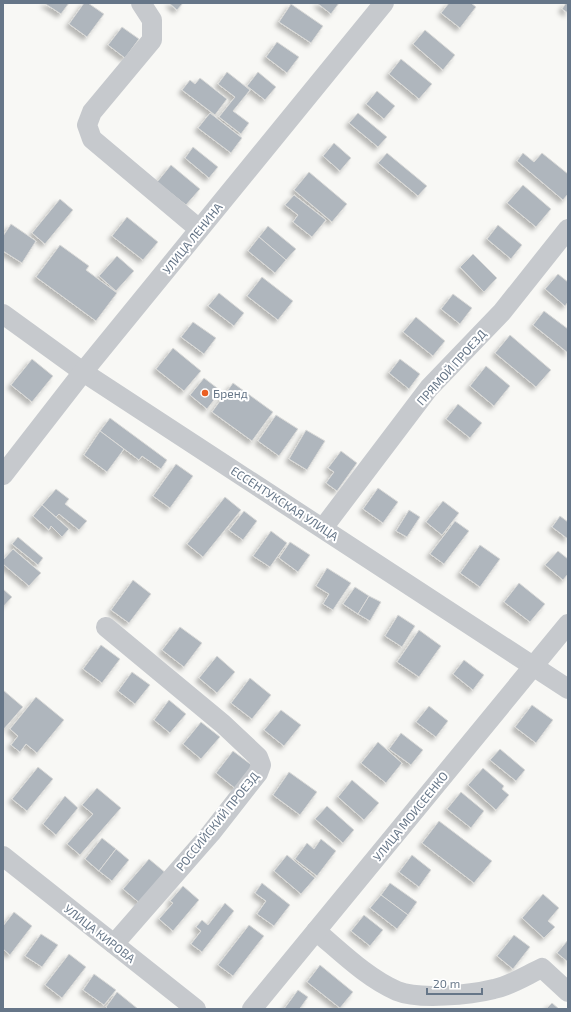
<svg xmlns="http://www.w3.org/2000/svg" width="571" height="1012" viewBox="0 0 571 1012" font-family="'Exo 2',sans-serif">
<defs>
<filter id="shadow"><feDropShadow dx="-3.5" dy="3.5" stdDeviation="2" flood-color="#0004"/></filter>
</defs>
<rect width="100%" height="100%" fill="#f8f8f5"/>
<g fill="#afb6bd" stroke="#dadad8" filter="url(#shadow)">
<path d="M44 3H69L61 14Z"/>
<path d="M84 3H88L104 14 87 37 69 24Z"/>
<path d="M169 3H183L177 10Z"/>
<path d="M317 3H339L331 14Z"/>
<path d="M449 3H471L476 7 460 28 441 13Z"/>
<path d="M566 3H568V13L562 9Z"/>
<path d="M291 4 323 26 311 43 279 22Z"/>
<path d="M122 27 139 39 125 58 108 45Z"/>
<path d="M425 30 455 55 443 70 413 44Z"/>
<path d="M277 42 299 57 287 73 266 57Z"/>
<path d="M401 59 432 84 419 99 389 74Z"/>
<path d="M227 72 250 90 233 111 249 123 241 134 219 117 235 97 218 84Z"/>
<path d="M258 72 276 87 265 100 247 86Z"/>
<path d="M200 78 227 99 215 115 182 90 190 80 195 84Z"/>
<path d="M377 91 395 106 384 119 366 104Z"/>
<path d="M210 113 242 138 231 153 198 128Z"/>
<path d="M358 113 387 137 378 147 349 123Z"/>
<path d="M334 143 351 158 340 171 323 156Z"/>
<path d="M193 147 218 167 209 178 185 158Z"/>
<path d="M387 153 427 186 418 196 378 163Z"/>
<path d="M523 153 534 162 542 153 568 174V194L563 200 517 161Z"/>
<path d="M171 165 200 189 186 205 157 182Z"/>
<path d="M309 172 347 204 332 222 294 190Z"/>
<path d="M523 185 551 209 536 227 507 203Z"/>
<path d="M294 195 326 220 312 237 293 222 298 215 285 205Z"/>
<path d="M60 199 73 210 45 244 32 233Z"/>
<path d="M127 217 158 242 143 260 112 236Z"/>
<path d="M11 224 36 241 22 263 3 251V236Z"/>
<path d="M498 225 522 245 511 259 487 239Z"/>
<path d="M268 226 296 249 286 260 259 237Z"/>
<path d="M259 237 286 260 275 273 248 251Z"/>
<path d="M60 245 89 266 86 270 117 293 96 321 36 277Z"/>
<path d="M473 254 497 278 484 292 460 267Z"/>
<path d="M117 256 134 271 116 291 99 276Z"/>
<path d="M558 274 568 282V302L565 306 545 289Z"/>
<path d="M262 277 293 301 278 320 247 296Z"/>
<path d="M219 293 244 313 234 326 208 306Z"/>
<path d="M453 294 472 308 460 324 441 309Z"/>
<path d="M544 311 568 329V353L533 325Z"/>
<path d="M416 317 445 341 433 356 403 332Z"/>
<path d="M193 322 216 338 204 354 181 337Z"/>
<path d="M510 335 551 370 536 387 495 353Z"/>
<path d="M173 348 201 371 184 391 156 369Z"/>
<path d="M32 359 53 376 32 402 11 385Z"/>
<path d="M400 359 420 374 409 389 389 373Z"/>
<path d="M486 366 510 386 494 406 470 386Z"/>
<path d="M204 378 221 391 207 409 190 395Z"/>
<path d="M233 383 273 412 252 441 212 412Z"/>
<path d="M458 404 482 423 470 438 446 419Z"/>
<path d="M276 415 298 429 279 456 258 441Z"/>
<path d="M110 418 167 460 161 469 142 456 139 460 100 431Z"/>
<path d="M306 430 325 441 307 470 289 459Z"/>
<path d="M100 431 124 449 107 472 84 455Z"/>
<path d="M341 451 357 463 337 491 326 483 334 472 328 468Z"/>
<path d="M176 464 193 476 170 508 153 496Z"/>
<path d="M378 488 398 502 383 523 363 509Z"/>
<path d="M56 489 69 499 65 504 87 521 79 530 59 514 56 517 42 505Z"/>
<path d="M225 497 241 510 203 557 187 544Z"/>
<path d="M443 501 459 513 442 535 426 522Z"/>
<path d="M42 505 69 529 62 537 51 526 49 530 33 516Z"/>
<path d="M409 510 420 517 407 537 396 531Z"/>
<path d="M244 511 257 521 243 540 229 530Z"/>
<path d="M560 516 568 522V539L552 527Z"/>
<path d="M455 521 469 531 444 564 430 554Z"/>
<path d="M271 531 287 543 270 567 253 556Z"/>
<path d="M18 537 43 558 38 565 12 544Z"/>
<path d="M290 542 310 555 298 572 279 558Z"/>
<path d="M480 545 500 559 480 587 460 573Z"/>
<path d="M13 549 41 573 29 586 3 564V560Z"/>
<path d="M558 551 568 559V574L563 580 545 565Z"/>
<path d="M327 568 351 583 333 610 323 604 329 594 316 586Z"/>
<path d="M133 580 151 594 129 623 111 610Z"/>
<path d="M519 583 545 604 530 622 504 602Z"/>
<path d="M355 587 369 596 358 614 343 604Z"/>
<path d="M3 589 12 597 3 607Z"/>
<path d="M369 596 381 602 370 621 358 614Z"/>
<path d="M398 615 415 626 402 647 385 636Z"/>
<path d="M180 627 202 643 184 667 162 650Z"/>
<path d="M419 630 441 646 419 677 397 662Z"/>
<path d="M101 645 120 659 102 683 83 669Z"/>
<path d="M217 656 235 672 217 693 199 678Z"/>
<path d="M464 660 484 675 473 690 453 674Z"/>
<path d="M132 672 150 685 135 704 118 691Z"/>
<path d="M250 678 271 695 252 719 231 703Z"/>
<path d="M3 690 23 707 3 730Z"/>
<path d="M36 697 64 720 37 753 26 744 20 752 11 745 18 736 10 729Z"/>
<path d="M169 700 186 714 170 733 154 720Z"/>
<path d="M532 705 553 720 536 743 515 727Z"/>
<path d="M429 706 448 721 436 737 416 722Z"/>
<path d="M281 710 301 725 284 746 264 730Z"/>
<path d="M201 722 220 737 201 759 183 744Z"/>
<path d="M401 733 423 750 411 765 389 749Z"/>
<path d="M378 742 402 763 386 783 361 763Z"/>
<path d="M500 749 525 770 516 781 490 760Z"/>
<path d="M233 751 253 766 236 789 216 773Z"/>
<path d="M38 767 53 779 27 811 12 799Z"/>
<path d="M483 768 504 786 502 789 509 795 496 810 468 785Z"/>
<path d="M289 772 317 792 300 815 273 795Z"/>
<path d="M352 780 379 803 364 820 338 797Z"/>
<path d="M97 788 121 808 80 855 67 844 93 814 82 805Z"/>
<path d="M461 792 484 811 471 828 447 809Z"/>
<path d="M65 796 78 808 56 835 43 824Z"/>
<path d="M327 806 354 830 343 843 315 819Z"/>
<path d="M439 821 492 861 474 883 422 843Z"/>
<path d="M102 838 116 849 99 871 85 859Z"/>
<path d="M321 839 336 851 317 876 295 859 307 843 314 849Z"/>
<path d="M116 849 129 860 112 881 99 871Z"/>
<path d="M287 855 315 878 301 894 274 871Z"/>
<path d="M412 855 431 870 419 887 399 872Z"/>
<path d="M149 859 167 874 141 904 123 889Z"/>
<path d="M262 883 290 905 274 926 257 914 266 901 255 893Z"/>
<path d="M390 883 417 902 408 915 381 895Z"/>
<path d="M183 886 199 900 173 931 159 919 173 903 170 901Z"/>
<path d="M543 894 559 908 548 921 555 927 544 938 522 918Z"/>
<path d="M381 895 408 915 397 929 370 908Z"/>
<path d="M225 903 234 911 202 952 191 944 201 931 196 927 202 920 208 925Z"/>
<path d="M14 912 32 926 10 955 3 949V926Z"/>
<path d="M364 915 383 930 370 946 351 931Z"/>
<path d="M249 925 264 936 233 976 218 965Z"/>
<path d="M41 934 58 945 42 967 25 956Z"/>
<path d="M514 935 530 947 513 969 497 956Z"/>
<path d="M568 940V962L557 953Z"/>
<path d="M69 954 86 967 62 998 45 985Z"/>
<path d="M320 965 353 992 340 1008 307 982Z"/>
<path d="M94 974 116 990 104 1005 83 990Z"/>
<path d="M298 990 308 997 301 1007 299 1009H284Z"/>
<path d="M117 992 138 1009H108L106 1007Z"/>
<path d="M552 1003 559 1009H546Z"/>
</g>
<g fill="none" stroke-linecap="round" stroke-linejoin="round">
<g stroke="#c6c9cd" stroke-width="20">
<path d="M141 3 152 20V40L92 112 87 125 92 139 199 229"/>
<path d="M3 314 83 372 568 689"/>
<path d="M3 475 83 372 384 3"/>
<path d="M323 528 429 388 502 312 568 229"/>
<path d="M106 627 223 724 258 757 261 765 258 773 211 833 114 944"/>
<path d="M3 856 196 1009"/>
<path d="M316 931C341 952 367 978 397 991 419 1000 470 995 494 989 510 986 527 975 542 968L568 992"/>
<path d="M252 1009 568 624"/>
</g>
</g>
<circle fill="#eb5f22" stroke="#fff" stroke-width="1.5" cx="205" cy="393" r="4"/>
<g text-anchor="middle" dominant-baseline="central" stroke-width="4" stroke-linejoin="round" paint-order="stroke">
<g font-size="12" fill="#667688" stroke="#fff">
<text transform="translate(192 238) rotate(-51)">УЛИЦА ЛЕНИНА</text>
<text transform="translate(451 367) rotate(-48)">ПРЯМОЙ ПРОЕЗД</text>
<text transform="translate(285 503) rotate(33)">ЕССЕНТУКСКАЯ УЛИЦА</text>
<text transform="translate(410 816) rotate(-51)">УЛИЦА МОИСЕЕНКО</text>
<text transform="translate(217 821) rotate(-51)">РОССИЙСКИЙ ПРОЕЗД</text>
<text transform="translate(100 933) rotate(38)">УЛИЦА КИРОВА</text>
</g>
<g font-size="12" fill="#667688" stroke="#fff" text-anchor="start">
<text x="213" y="393">Бренд</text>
</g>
</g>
<rect width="571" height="1012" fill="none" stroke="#667688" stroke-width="8"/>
<path d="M427 988v6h55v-6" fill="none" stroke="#667688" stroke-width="2"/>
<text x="433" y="988" font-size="12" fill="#667688" stroke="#ffffff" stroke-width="3" paint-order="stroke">20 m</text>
</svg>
